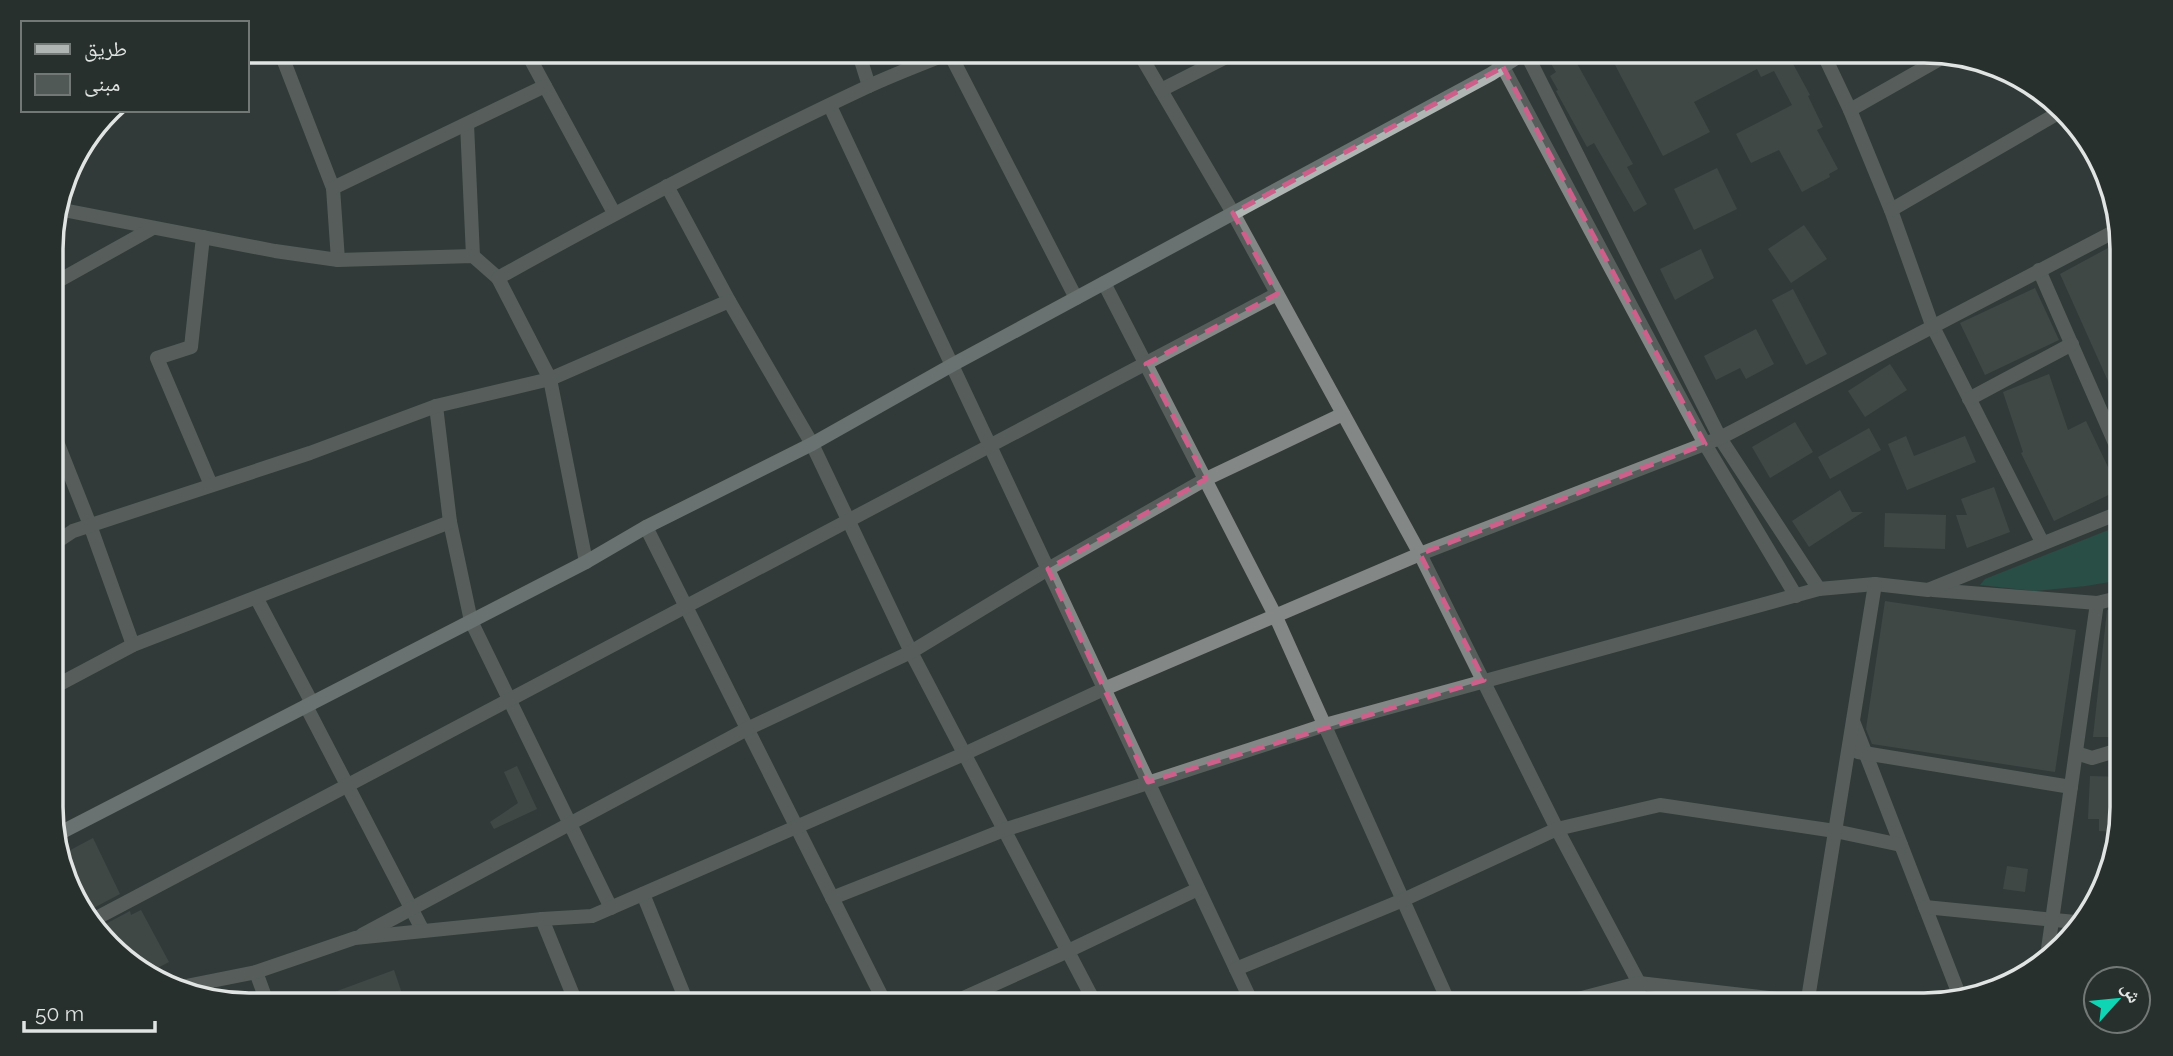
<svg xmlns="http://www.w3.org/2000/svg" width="2173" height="1056" viewBox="0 0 2173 1056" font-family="Raleway,'Noto Naskh Arabic',sans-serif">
<rect width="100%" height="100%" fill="#323a38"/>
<path fill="#1e6657" d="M2121 525 2122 580 2086 586 2035 591 1980 585 1985 579Z"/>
<g fill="#505956">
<path d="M1559 51H1570L1633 164 1627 167 1647 204 1634 212 1594 143 1587 147 1556 91 1558 90 1550 76 1556 72 1547 57Z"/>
<path d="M1619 51H1786L1810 95 1808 96 1823 127 1817 130 1838 169 1829 174 1830 177 1802 192 1779 150 1751 163 1736 134 1792 105 1774 71 1761 77 1757 69 1694 102 1710 132 1663 156 1613 61 1622 56Z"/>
<path d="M1717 168 1737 209 1694 230 1674 189Z"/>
<path d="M1804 225 1827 259 1791 283 1768 249Z"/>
<path d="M2121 241V410L2060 274Z"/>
<path d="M1701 249 1714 278 1675 300 1660 269Z"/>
<path d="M2035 288 2059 340 1985 375 1960 323Z"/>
<path d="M1793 289 1827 354 1806 365 1772 300Z"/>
<path d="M1756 329 1774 364 1746 379 1740 368 1716 380 1704 356Z"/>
<path d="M1890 364 1907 390 1865 417 1848 391Z"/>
<path d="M2049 374 2068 430 2086 421 2119 490 2054 521 2021 453 2023 452 2003 392Z"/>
<path d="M1795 422 1813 452 1770 478 1752 447Z"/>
<path d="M1869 428 1881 450 1830 479 1818 457Z"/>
<path d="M1906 436 1914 456 1965 436 1976 462 1907 490 1888 444Z"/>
<path d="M1994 487 2010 532 1967 548 1956 515H1967L1961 499Z"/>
<path d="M1840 490 1852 512H1863L1809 547 1792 521Z"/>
<path d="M1885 513 1946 515 1945 549 1884 547Z"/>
<path d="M1885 601 2076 630 2055 772 1872 744 1866 729Z"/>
<path d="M2122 607V737H2093L2107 610Z"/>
<path d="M517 766 537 809 494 829 490 822 518 803 504 772Z"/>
<path d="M2090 776 2122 777V807L2117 832 2099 831V819H2088Z"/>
<path d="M93 838 120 894 86 912 61 855Z"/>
<path d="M2007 866 2028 869 2025 892 2003 889Z"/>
<path d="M141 910 169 962 150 972 102 935 98 928 130 911 131 915Z"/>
<path d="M394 970 406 1005H302V1004Z"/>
</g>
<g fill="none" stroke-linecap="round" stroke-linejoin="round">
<g stroke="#838886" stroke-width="14">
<path d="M280 51 333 188 338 260"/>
<path d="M526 51 614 213"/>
<path d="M858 51 869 86"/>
<path d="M1138 51 1233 213 1420 554 1557 829 1639 983 1638 1005"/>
<path d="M1490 51 1503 67 1705 444 1796 596"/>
<path d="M1525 51 1720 438 1819 589"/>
<path d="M1822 51 1850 110 1891 210 1932 325 2042 542"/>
<path d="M949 52 1076 298"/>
<path d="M1161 90 1238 51"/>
<path d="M830 106 1253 1005"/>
<path d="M1850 110 1947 55"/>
<path d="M467 124 473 256"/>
<path d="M667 186 729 301"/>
<path d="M333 188 545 86"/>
<path d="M58 209 275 251 338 260 473 256 498 278"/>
<path d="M1891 210 2060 112"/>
<path d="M203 237 191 347 157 358 211 485"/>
<path d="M2039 270 2121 457"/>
<path d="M1104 283 1276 617 1450 1005"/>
<path d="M51 285 153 228"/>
<path d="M1969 399 2072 344"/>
<path d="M436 406 450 522 471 621 611 908"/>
<path d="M52 429 90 525 133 645"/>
<path d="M646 527 886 1005"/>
<path d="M52 545 73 531 310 453 436 406 550 379 729 301 812 444 911 652 1096 1005"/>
<path d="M586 562 550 379 498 278C620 210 743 145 869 86 897 73 925 63 953 51"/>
<path d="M1933 590 2097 603 2122 597"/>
<path d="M257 599 312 703"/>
<path d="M52 688 133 645 450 522"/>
<path d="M306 706 423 931"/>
<path d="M1853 721 1960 997"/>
<path d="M1858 752 2071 787"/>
<path d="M2076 753 2092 758 2122 749"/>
<path d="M643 894 688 1005"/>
<path d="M832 898 1004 830 1325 725 1819 589 1875 584 1928 590 2121 512"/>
<path d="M1925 907 2075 922"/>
<path d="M542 919 577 1005"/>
<path d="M89 922 1277 294"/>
<path d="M362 935 747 729 911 652 1048 569 1206 479 1343 414"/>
<path d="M2047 956 2097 603"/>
<path d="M1236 969 1403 900 1557 829 1660 805 1835 831 1901 845"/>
<path d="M256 972 268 1005"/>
<path d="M171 989 256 972 355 938 542 919 592 916 964 754 1104 689 1420 554 1720 438 2121 228"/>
<path d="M948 1005 1068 951 1198 889"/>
<path d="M1555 1005 1639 983 1830 1005"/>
<path d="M1807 1005 1875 584"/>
</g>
<path stroke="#aeb5b3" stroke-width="14" d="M54 836 586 562 646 527 812 444 952 365 1491 74 1527 51"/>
</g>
<path d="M0 0H2173V1056H0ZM1503 67 1705 444 1420 554 1484 680 1148 782 1048 569 1206 479 1146 364 1277 294 1233 213Z" fill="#323a38" fill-opacity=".55" fill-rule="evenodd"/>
<path fill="none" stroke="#cc608b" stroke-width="5" stroke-dasharray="14 9" stroke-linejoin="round" d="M1503 67 1705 444 1420 554 1484 680 1148 782 1048 569 1206 479 1146 364 1277 294 1233 213Z"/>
<path d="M0 0H2173V1056H0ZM249 63H1924A186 186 0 0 1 2110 249V807A186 186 0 0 1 1924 993H249A186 186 0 0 1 63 807V249A186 186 0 0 1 249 63Z" fill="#28302d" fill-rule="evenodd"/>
<path fill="none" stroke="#e0e5e3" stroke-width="3.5" d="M249 63H1924A186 186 0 0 1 2110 249V807A186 186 0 0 1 1924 993H249A186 186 0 0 1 63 807V249A186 186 0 0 1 249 63Z"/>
<rect x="21" y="21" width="228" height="91" fill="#28302d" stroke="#727876" stroke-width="2"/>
<rect x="35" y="44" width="35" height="10" fill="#aeb5b3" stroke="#727876" stroke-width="2"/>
<text x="84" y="56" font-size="21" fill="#e0e5e3">طريق</text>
<rect x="35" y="74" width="35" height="21" fill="#505956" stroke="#727876" stroke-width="2"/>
<text x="84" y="91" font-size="21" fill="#e0e5e3">مبنى</text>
<g transform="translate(2117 1000) rotate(63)"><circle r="33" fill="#28302d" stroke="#727876" stroke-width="2"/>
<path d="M0-5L12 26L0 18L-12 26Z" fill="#0fd5b4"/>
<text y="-10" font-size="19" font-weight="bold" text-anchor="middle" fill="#e0e5e3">ش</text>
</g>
<path d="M24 1021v10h131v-10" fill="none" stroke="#e0e5e3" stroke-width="3.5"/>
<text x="35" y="1021" font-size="21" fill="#e0e5e3" stroke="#28302d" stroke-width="5" paint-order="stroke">50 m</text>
</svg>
